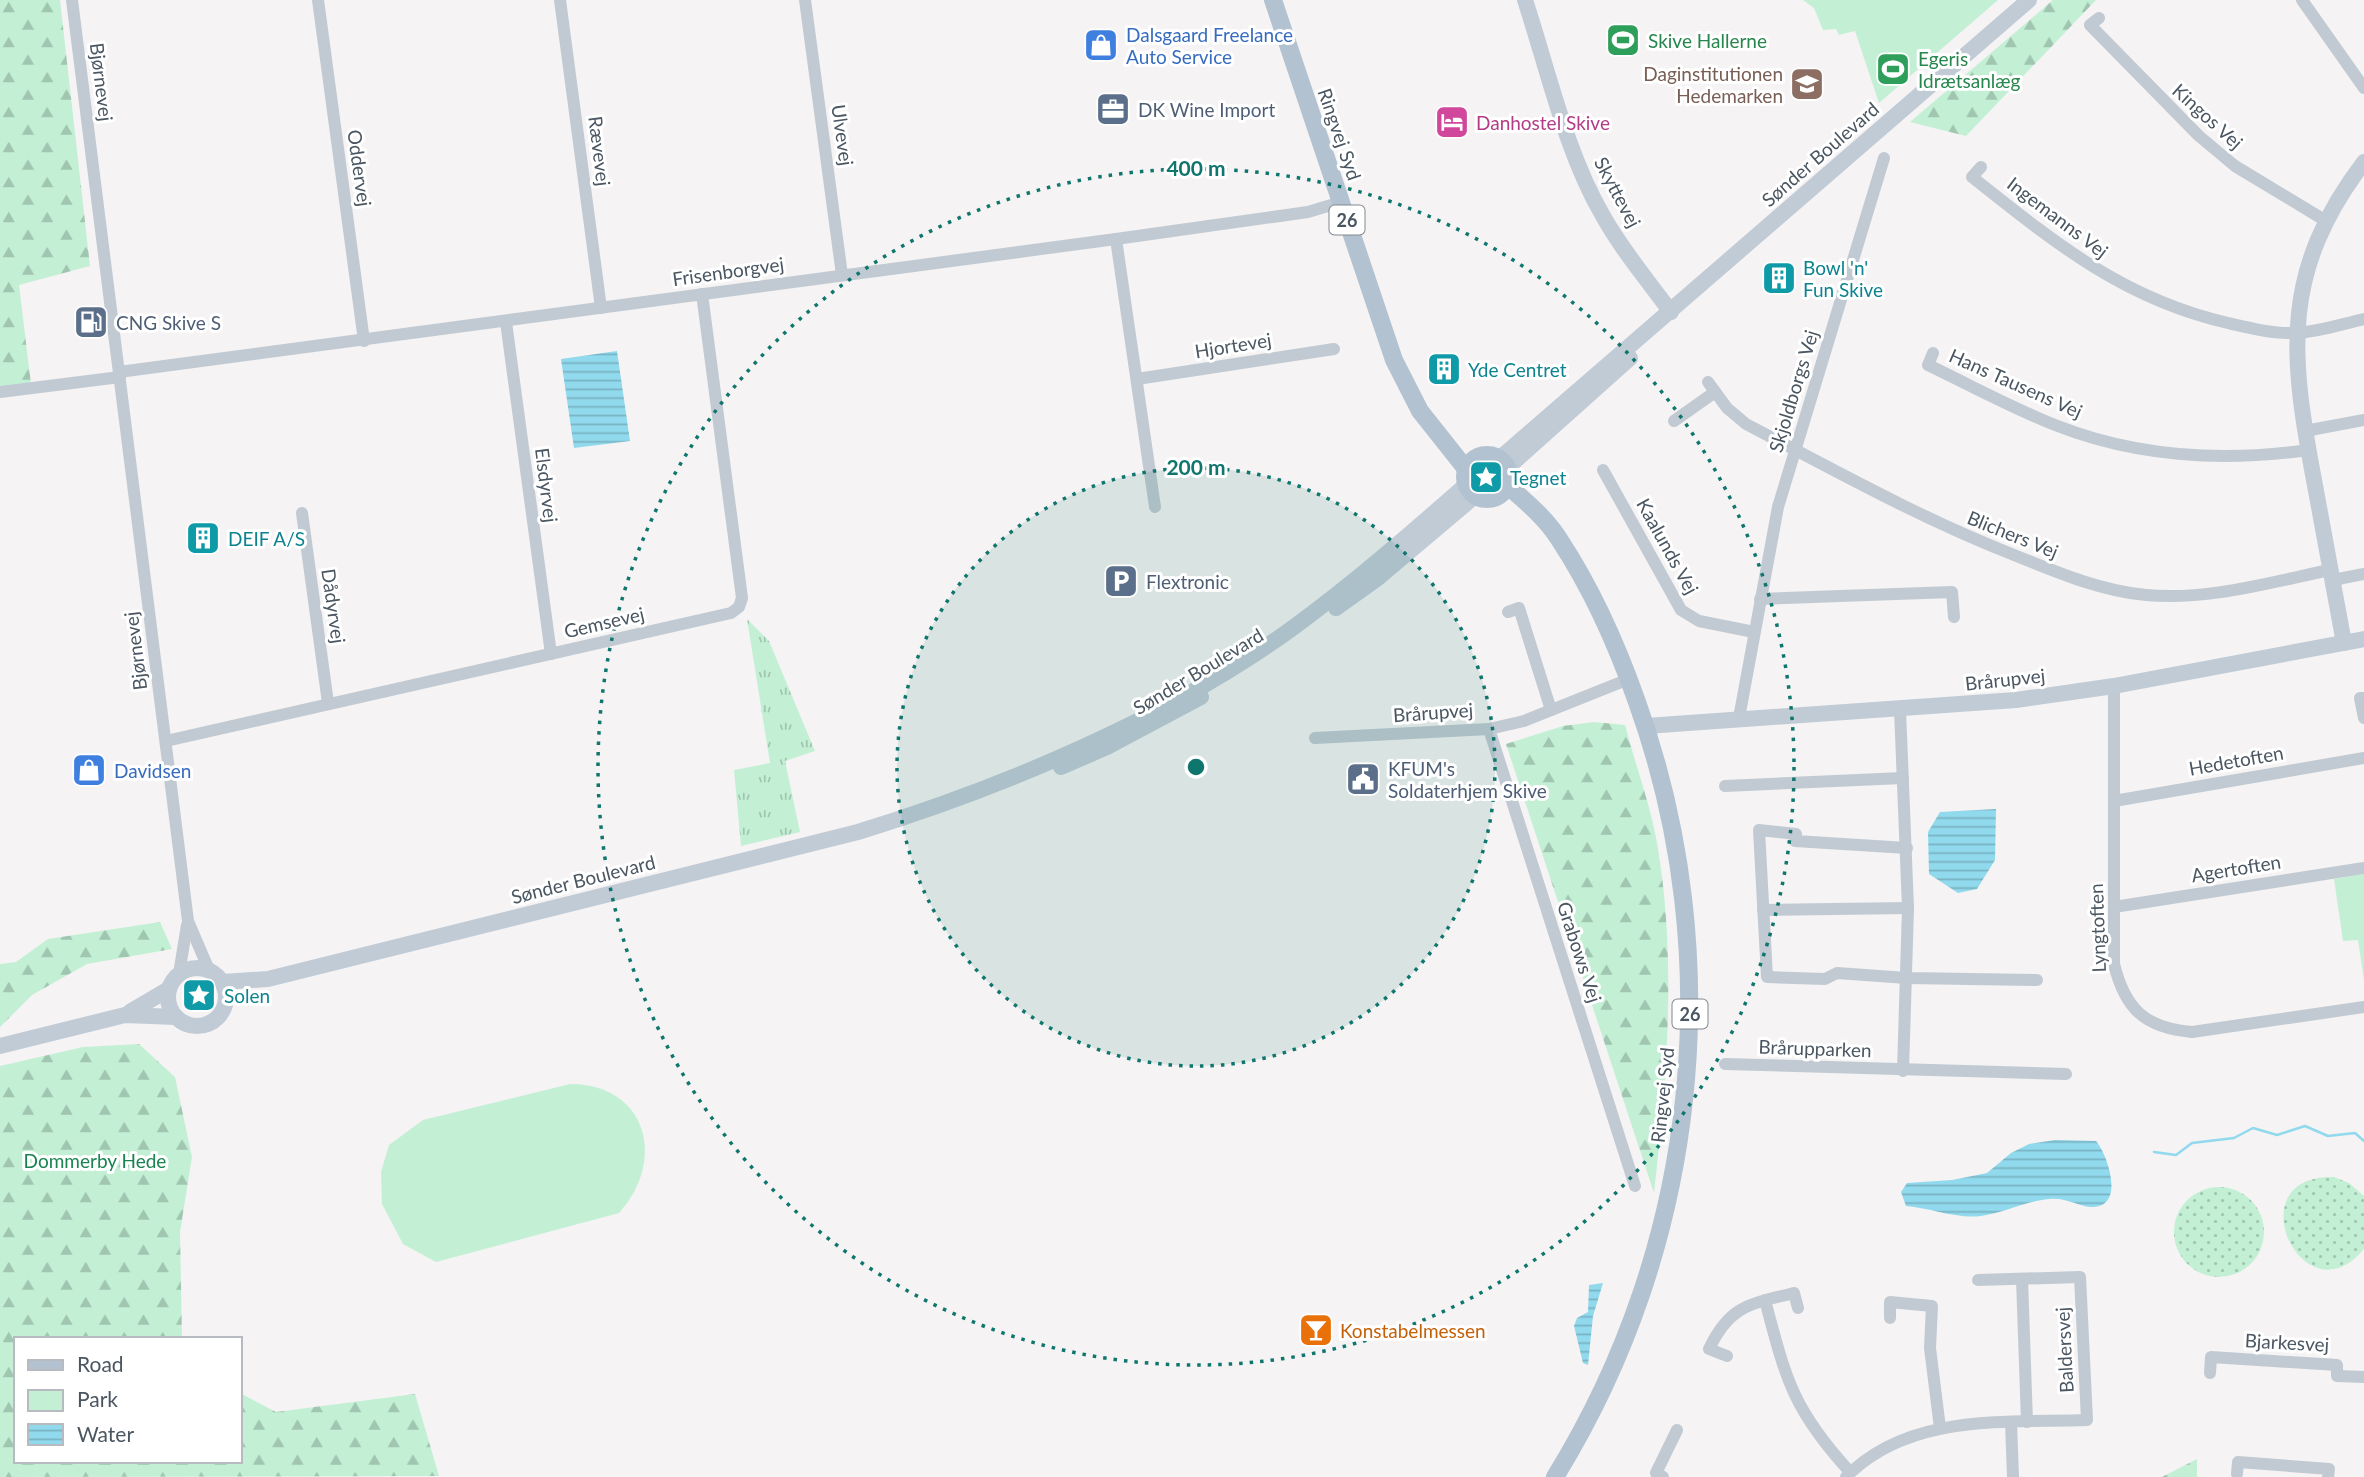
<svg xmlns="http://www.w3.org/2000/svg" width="2364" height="1477" viewBox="0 0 2364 1477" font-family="Lato,sans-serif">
<defs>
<pattern id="grass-tufts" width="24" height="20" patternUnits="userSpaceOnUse" patternTransform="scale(1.75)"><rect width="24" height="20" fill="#c3f0d5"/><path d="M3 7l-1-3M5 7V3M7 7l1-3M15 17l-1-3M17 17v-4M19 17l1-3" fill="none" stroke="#a0c5b0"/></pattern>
<pattern id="forest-firs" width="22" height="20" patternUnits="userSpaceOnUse" patternTransform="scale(1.75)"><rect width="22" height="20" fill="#c3f0d5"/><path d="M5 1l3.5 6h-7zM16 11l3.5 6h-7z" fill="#a0c5b0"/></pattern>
<pattern id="garden-dots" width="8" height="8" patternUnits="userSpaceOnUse" patternTransform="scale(1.75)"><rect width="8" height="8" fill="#c3f0d5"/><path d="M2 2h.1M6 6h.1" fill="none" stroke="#a0c5b0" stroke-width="1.8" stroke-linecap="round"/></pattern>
<pattern id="water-rules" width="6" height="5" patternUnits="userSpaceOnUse" patternTransform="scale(1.75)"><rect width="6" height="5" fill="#91d9ed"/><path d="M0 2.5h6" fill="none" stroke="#78b3c3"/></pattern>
</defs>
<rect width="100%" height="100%" fill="#f5f3f3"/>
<path fill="url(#grass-tufts)" d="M747 619 769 641 815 751 785 761 800 832 741 846 734 770 770 763Z"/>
<g fill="url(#forest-firs)">
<path d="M0 0H60L90 266 19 285 31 384 0 387Z"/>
<path d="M2053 0H2096L1966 136 1910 122Z"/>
<path d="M1594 722 1625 725C1635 764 1650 803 1657 843 1677 958 1667 1078 1654 1193L1506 744 1563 726Z"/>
<path d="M160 922 172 949 87 964 32 995 0 1027V964L16 962 48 939Z"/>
<path d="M139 1044 175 1077 192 1157 180 1232 182 1339H16V1461H240V1393L276 1412 415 1394 439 1476 0 1477V1066L83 1047Z"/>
<path d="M2197 1459V1477H2162Z"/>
</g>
<g fill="#c3f0d5">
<path d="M1803 0H1998L1879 103 1855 31 1839 35 1836 29 1823 30 1814 8Z"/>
<path d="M2364 874V980L2358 940 2343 941 2334 879Z"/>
<path d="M570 1084C647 1084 667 1160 619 1213L436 1262 403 1244 382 1204 381 1172 389 1145 423 1120Z"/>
</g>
<g fill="url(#garden-dots)">
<path d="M2334 1177 2349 1183 2364 1196V1249C2303 1323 2234 1174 2334 1177Z"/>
<circle cx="2219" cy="1232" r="45"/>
</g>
<g fill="url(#water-rules)">
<path d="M617 351 630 441 574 448 561 359Z"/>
<path d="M1996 809 1995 860 1977 889 1958 893 1929 874 1928 832 1940 812Z"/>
<path d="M2055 1140 2096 1141C2108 1155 2126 1208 2091 1207 2077 1206 2066 1197 2049 1199 2026 1201 2004 1213 1981 1216 1956 1219 1931 1208 1906 1206L1901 1192 1907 1183 1952 1180 1987 1173 2011 1153 2029 1144Z"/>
<path d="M1603 1283 1593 1316 1588 1365 1583 1363 1574 1326 1577 1318 1588 1312 1589 1285Z"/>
</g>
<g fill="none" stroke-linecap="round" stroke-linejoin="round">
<path stroke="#91d9ed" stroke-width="2.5" d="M2154 1152 2176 1155 2192 1143 2234 1138 2253 1128 2277 1135 2305 1126 2328 1136 2355 1133 2364 1141"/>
<g stroke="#c1cad2" stroke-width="12">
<path d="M72 0 188 921 209 970"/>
<path d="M318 0 364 341"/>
<path d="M560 0 601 308"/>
<path d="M805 0 842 275"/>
<path d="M2302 0 2364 88"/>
<path d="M2099 18 2090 25 2199 136 2235 166 2326 221"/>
<path d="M1981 167 1972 177C2054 242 2123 299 2228 323 2249 328 2274 334 2296 333 2318 332 2342 324 2364 319"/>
<path d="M1116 239 1155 507"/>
<path d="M506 322 551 654"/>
<path d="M1933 353 1928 365C1970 385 2012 408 2055 425 2136 457 2222 462 2308 450"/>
<path d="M119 372 1116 239 1308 212 1341 202"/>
<path d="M1137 379 1334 349"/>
<path d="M1708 382 1727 408 1746 424C1836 471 1920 518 2014 555 2056 572 2101 591 2146 595 2207 601 2271 582 2330 570"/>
<path d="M0 392 120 377"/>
<path d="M1674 421 1715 392"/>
<path d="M2305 431 2364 420"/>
<path d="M1603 470 1681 610 1699 621 1754 632"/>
<path d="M302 513 328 703"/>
<path d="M2333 580 2364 574"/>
<path d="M1760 599 1952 592 1954 617"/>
<path d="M1508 612 1519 608 1551 710"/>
<path d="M2114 686V964C2125 1009 2145 1028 2192 1032L2364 1007"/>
<path d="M2364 698H2360L2364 718"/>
<path d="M1900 710 1908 908 1903 1071"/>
<path d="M1739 718 1778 507 1884 158"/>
<path d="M1489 729 1635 1186"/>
<path d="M1315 738 1489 729 1524 721 1629 679"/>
<path d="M166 741 731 613 739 607 742 598 702 294"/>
<path d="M1725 786 1903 778"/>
<path d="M2114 801 2364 758"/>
<path d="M1907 848 1795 841 1796 834 1759 830 1767 977 1825 979 1837 973 1907 978 2037 980"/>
<path d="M2114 907 2364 868"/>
<path d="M1763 910 1908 908"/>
<path d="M179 974 187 925"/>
<path d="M1725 1064 2066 1074"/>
<path d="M2022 1279 2027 1422"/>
<path d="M1765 1300C1786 1380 1793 1410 1850 1472"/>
<path d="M1890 1318V1302L1932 1306 1930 1348 1940 1428"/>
<path d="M1727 1356 1709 1349C1730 1305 1750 1304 1794 1293L1798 1308"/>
<path d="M2210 1373 2211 1357 2337 1365V1376L2364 1377"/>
<path d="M2011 1422 2013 1477"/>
<path d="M2237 1474 2238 1462 2329 1469 2328 1477"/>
<path d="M1663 1477 1656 1473 1677 1430"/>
<path d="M1846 1477C1909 1413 2004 1423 2087 1420L2080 1277 1978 1280"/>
</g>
<g stroke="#c1cbd6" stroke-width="16">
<path d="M1525 0C1548 70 1566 153 1603 216 1622 250 1648 281 1671 312"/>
<path d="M1499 459 2029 0"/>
<path d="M1507 468 1630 358"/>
<path d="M1336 608 1378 578 1475 496"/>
<path d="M2344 643C2334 588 2324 534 2314 480 2290 353 2281 271 2364 162"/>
<path d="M1646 726 2016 700 2114 686 2364 639"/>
<path d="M1061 767 1107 747 1201 697"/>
<circle cx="197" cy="997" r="29"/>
<path d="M222 982 268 979 858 832C1004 787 1171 717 1294 627 1354 583 1410 534 1466 485"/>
<path d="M130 1012 169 989"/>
<path d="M0 1046 125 1015 176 1017"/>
</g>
<g stroke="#b3c2d0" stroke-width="18">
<path d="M1273 0 1394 360 1420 411 1466 469"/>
<circle cx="1487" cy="477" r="22"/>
<path d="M1507 485C1525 501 1546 518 1559 539 1592 589 1617 645 1637 702 1729 958 1698 1246 1555 1477"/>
</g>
</g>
<circle cx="1196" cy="767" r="299" fill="#0f766e" fill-opacity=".12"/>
<g fill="none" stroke="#0f766e" stroke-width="3.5" stroke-dasharray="3.5 7">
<circle cx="1196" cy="767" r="299"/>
<circle cx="1196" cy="767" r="598"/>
</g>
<defs>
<g id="stadium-square" transform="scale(1.75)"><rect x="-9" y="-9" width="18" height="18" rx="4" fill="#2e9e5b" stroke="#fff"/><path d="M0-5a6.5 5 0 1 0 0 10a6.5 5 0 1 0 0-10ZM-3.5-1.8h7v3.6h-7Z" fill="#fff"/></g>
<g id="shop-square" transform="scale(1.75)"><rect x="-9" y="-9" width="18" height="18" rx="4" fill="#3f7fe0" stroke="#fff"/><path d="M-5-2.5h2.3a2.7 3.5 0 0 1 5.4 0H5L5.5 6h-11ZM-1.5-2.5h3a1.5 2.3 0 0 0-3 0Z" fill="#fff"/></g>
<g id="school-square" transform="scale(1.75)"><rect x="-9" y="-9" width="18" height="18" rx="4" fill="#8d6e63" stroke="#fff"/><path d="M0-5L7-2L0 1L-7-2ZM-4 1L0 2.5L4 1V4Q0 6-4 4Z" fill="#fff"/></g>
<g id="office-square" transform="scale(1.75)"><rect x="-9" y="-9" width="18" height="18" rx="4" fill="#5c6f8a" stroke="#fff"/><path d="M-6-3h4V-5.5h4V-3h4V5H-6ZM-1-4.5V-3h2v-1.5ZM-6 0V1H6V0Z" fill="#fff"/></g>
<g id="hotel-square" transform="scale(1.75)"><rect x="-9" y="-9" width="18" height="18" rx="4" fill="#d1479c" stroke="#fff"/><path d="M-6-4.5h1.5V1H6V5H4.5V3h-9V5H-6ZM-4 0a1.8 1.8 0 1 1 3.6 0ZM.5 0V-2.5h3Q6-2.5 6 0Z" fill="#fff"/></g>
<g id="building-square" transform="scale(1.75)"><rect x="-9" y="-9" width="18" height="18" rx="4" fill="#0f9aa8" stroke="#fff"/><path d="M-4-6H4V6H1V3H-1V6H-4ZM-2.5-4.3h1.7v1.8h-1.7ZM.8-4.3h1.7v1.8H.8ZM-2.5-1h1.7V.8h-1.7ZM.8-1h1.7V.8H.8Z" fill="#fff"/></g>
<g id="fuel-square" transform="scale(1.75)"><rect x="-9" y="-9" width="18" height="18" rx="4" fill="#5c6f8a" stroke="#fff"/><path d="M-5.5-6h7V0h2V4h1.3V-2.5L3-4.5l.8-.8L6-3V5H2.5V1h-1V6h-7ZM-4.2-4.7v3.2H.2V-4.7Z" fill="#fff"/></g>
<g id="sight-square" transform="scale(1.75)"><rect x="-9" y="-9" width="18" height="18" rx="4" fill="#0f9aa8" stroke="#fff"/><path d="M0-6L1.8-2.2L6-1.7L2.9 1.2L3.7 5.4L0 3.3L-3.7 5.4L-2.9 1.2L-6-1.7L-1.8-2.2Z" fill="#fff"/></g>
<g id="parking-square" transform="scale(1.75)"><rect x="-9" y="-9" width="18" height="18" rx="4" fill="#5c6f8a" stroke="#fff"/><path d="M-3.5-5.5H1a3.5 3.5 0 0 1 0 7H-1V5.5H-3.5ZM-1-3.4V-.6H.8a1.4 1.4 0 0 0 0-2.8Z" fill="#fff"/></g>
<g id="civic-square" transform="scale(1.75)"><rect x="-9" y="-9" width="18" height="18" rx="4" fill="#5c6f8a" stroke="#fff"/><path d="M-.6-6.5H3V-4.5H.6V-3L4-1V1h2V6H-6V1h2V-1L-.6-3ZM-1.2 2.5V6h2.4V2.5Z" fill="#fff"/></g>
<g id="bar-square" transform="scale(1.75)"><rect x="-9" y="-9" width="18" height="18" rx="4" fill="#e8710a" stroke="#fff"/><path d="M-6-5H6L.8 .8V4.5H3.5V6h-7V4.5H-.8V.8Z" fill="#fff"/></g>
</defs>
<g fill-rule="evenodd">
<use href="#stadium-square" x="1623" y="40"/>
<use href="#shop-square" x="1101" y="45"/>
<use href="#stadium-square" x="1893" y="69"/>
<use href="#school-square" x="1807" y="84"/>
<use href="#office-square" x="1113" y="109"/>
<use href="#hotel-square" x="1452" y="122"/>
<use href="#building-square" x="1779" y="278"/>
<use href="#fuel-square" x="91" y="322"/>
<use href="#building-square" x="1444" y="369"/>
<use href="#sight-square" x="1486" y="477"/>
<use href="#building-square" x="203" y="538"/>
<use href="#parking-square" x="1121" y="581"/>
<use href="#shop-square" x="89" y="770"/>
<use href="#civic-square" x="1363" y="779"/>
<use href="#sight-square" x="199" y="995"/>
<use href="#bar-square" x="1316" y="1330"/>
</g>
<g text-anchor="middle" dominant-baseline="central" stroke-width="6" stroke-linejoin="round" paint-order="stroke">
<g fill="#fff" stroke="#808990" stroke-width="2">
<rect x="1329.5" y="205.5" width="35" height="29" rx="5"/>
<rect x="1672.5" y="999.5" width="35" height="29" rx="5"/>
</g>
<g font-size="18" font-weight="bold" fill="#4a5661">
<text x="1347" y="220">26</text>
<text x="1690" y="1014">26</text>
</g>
<g font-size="19" fill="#366cbe" stroke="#fff" text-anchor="start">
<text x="1126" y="34">Dalsgaard Freelance<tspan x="1126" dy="22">Auto Service</tspan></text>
<text x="114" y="770">Davidsen</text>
</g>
<g font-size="19" fill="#27864d" stroke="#fff" text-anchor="start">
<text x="1648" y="40">Skive Hallerne</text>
<text x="1918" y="58">Egeris<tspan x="1918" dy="22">Idrætsanlæg</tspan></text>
</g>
<g font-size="19" fill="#785e54" stroke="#fff" text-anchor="end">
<text x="1783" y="73">Daginstitutionen<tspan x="1783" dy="22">Hedemarken</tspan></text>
</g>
<g font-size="19" fill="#4a5661" stroke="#fff">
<text transform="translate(102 82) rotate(83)">Bjørnevej</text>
<text transform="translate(2208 116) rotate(42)">Kingos Vej</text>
<text transform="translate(1340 134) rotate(71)">Ringvej Syd</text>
<text transform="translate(843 135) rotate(82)">Ulvevej</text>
<text transform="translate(600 151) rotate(83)">Rævevej</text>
<text transform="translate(1820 154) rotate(-41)">Sønder Boulevard</text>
<text transform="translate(360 168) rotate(82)">Oddervej</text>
<text transform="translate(1618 192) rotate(62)">Skyttevej</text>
<text transform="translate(2058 217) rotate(37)">Ingemanns Vej</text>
<text transform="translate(728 271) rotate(-8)">Frisenborgvej</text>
<text transform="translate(1233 345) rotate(-9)">Hjortevej</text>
<text transform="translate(2016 383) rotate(24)">Hans Tausens Vej</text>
<text transform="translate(1793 391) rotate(-73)">Skjoldborgs Vej</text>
<text transform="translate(547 485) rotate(83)">Elsdyrvej</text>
<text transform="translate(2013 534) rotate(22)">Blichers Vej</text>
<text transform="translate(1668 546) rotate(61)">Kaalunds Vej</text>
<text transform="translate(334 606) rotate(82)">Dådyrvej</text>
<text transform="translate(604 622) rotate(-13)">Gemsevej</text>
<text transform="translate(135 651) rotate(-97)">Bjørnevej</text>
<text transform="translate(1198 671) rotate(-31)">Sønder Boulevard</text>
<text transform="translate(2005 679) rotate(-6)">Brårupvej</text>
<text transform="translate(1433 712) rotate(-4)">Brårupvej</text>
<text transform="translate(2236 760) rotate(-10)">Hedetoften</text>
<text transform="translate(2236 868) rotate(-9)">Agertoften</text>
<text transform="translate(583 879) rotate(-14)">Sønder Boulevard</text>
<text transform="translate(2097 928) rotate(-92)">Lyngtoften</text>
<text transform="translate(1580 952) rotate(72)">Grabows Vej</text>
<text transform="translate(1815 1048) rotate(2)">Brårupparken</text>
<text transform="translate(1662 1095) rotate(-84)">Ringvej Syd</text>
<text transform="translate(2287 1342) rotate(3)">Bjarkesvej</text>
<text transform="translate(2064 1350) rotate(-93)">Baldersvej</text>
</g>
<g font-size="19" fill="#4e5e75" stroke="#fff" text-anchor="start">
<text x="1138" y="109">DK Wine Import</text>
<text x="116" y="322">CNG Skive S</text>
<text x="1146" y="581">Flextronic</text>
<text x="1388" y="768">KFUM's<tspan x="1388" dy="22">Soldaterhjem Skive</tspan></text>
</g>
<g font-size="19" fill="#b23c85" stroke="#fff" text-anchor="start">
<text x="1476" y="122">Danhostel Skive</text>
</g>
<g font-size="19" fill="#0d838f" stroke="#fff" text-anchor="start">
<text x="1803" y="267">Bowl 'n'<tspan x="1803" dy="22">Fun Skive</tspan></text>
<text x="1468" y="369">Yde Centret</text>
<text x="1510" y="477">Tegnet</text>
<text x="228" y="538">DEIF A/S</text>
<text x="224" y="995">Solen</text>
</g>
<g font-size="19" fill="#198450" stroke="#fff">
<text x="95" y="1160">Dommerby Hede</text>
</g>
<g font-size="19" fill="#c56008" stroke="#fff" text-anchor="start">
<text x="1340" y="1330">Konstabelmessen</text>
</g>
</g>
<circle cx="1196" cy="767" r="10" fill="#0f766e" stroke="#fff" stroke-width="3.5"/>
<g font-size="21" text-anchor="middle" font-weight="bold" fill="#0f766e" stroke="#fff" stroke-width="6" stroke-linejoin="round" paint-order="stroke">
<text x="1196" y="176">400 m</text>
<text x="1196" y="475">200 m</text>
</g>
<rect x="14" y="1337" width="228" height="126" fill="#ffffff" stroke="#b7bbc0" stroke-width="2"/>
<rect x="28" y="1360" width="35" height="10" fill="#b3c2d0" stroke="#b7bbc0" stroke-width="2"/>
<text x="77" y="1372" font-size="21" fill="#4a5661">Road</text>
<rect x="28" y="1390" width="35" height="21" fill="#c3f0d5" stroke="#b7bbc0" stroke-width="2"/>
<text x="77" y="1407" font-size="21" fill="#4a5661">Park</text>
<rect x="28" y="1424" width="35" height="21" fill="url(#water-rules)" stroke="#b7bbc0" stroke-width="2"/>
<text x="77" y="1442" font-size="21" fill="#4a5661">Water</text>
</svg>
